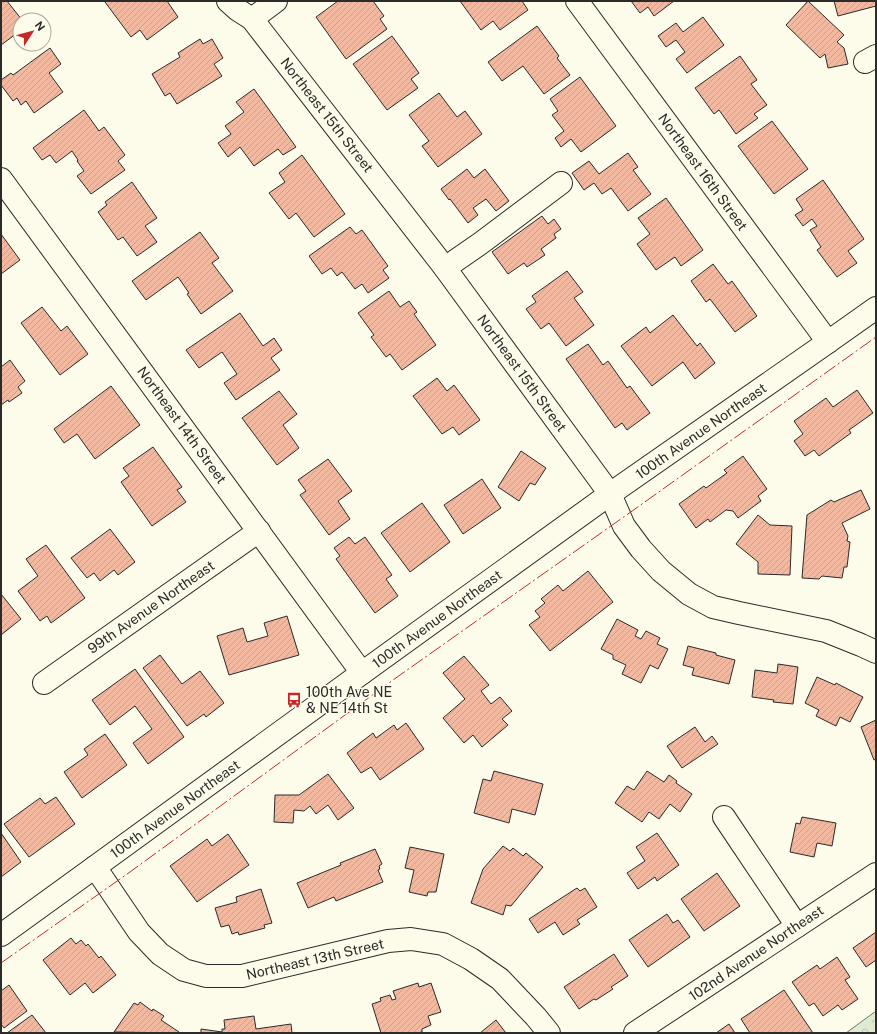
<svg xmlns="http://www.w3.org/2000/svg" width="877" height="1034" viewBox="0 0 877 1034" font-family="'Public Sans',sans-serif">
<defs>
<pattern id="forest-crowns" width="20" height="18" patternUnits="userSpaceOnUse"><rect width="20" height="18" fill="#deebd1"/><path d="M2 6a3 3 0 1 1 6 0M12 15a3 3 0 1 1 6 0" fill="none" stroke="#bfcab4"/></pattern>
<pattern id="building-hatch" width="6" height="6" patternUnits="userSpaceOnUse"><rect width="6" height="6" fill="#f2b8a0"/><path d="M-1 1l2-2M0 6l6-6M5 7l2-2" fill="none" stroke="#d09e8a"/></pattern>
</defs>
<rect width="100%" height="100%" fill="#fdfbea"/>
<path fill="url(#forest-crowns)" stroke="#74746e" d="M876 1011V1033H846Z"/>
<g fill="url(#building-hatch)" stroke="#2b2b2b">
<path d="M1 1H7L22 20H20V31L1 45Z"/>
<path d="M106 1H167L178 17 147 40 140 30 131 37 105 2Z"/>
<path d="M338 1H373L384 16 380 19 387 29 346 59 316 17Z"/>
<path d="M460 1H522L528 10 500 30 493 21 481 30Z"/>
<path d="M631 1H674L654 16 648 7 640 13Z"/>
<path d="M808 1 844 35 837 42 844 48 848 64 828 68 825 54 820 58 786 25Z"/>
<path d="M834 1H876V6L838 16Z"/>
<path d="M703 17 724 45 687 73 676 59 685 52 676 40 666 47 658 36 676 23 683 32Z"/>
<path d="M537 26 559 56 557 58 570 75 544 94 523 66 502 81 488 62Z"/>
<path d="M392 36 419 73 411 79 418 88 387 110 353 64Z"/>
<path d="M200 39 203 44 212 39 223 58 214 64 222 76 177 104 170 93 165 96 152 74 180 57 178 53Z"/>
<path d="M50 48 61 64 49 73 63 92 34 113 26 101 21 105 17 98 13 101 1 85V80L11 73 13 75Z"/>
<path d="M740 56 757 80 751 84 767 105 754 114 758 118 736 134 719 110 714 114 695 88Z"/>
<path d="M580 77 616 126 581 152 571 139 561 147 555 138 564 131 552 115 558 111 550 99Z"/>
<path d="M254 89 296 147 283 155 278 149 254 166 240 147 228 157 218 143 231 134 225 126 244 112 236 102Z"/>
<path d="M439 93 457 117 465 111 482 134 438 167 422 146 429 141 409 115Z"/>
<path d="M84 110 99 131 104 127 125 155 118 161 125 170 91 194 77 176 84 171 77 161 78 160 72 151 56 163 50 155 42 160 33 148Z"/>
<path d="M772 121 808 169 774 194 738 146Z"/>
<path d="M628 153 638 167 633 170 651 194 628 211 611 188 602 194 594 183 584 190 572 173 589 161 599 174Z"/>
<path d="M302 155 345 214 314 237 296 213 289 219 269 193 285 182 279 173Z"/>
<path d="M467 169 474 178 485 169 509 201 496 211 486 199 473 208 478 215 468 223 450 199 449 200 441 189Z"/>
<path d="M823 180 864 239 848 251 857 263 837 277 817 250 821 247 810 230 817 226 812 219 803 226 795 215 803 210 796 199Z"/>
<path d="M132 182 157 218 145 226 157 242 137 256 123 237 118 240 98 212 107 205 105 202Z"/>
<path d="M666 198 703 250 681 266 675 257 656 270 637 244 650 234 638 218Z"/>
<path d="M542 216 548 224 554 219 561 229 554 234 556 238 541 249 545 255 527 267 524 263 508 274 492 252Z"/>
<path d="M350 227 356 234 362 230 388 266 383 270 389 278 368 293 362 284 355 289 342 272 337 276 331 268 322 274 309 256Z"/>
<path d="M200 232 219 258 212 263 233 291 201 314 187 294 189 293 178 277 146 300 132 281Z"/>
<path d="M1 234 20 260 1 274Z"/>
<path d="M713 264 728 284 732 281 757 316 735 332 710 299 706 302 691 281Z"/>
<path d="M567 271 583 292 574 298 594 325 566 346 549 323 541 329 526 309 536 302 532 296Z"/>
<path d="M389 291 400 307 409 301 417 312 414 314 436 345 402 370 390 354 386 357 371 337 374 335 358 313Z"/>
<path d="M42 307 61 331 67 326 88 354 60 375 21 323Z"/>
<path d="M240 313 263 346 274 338 282 350 271 358 280 370 236 400 224 383 237 374 222 352 199 368 186 350Z"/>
<path d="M673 315 697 346 700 343 715 363 695 379 683 362 652 386 621 346 646 327 650 333Z"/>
<path d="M588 344 603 365 608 361 627 388 630 386 650 413 627 430 622 423 615 428 566 359Z"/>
<path d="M10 360 25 381 18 387 22 393 9 402 8 400 1 405V367Z"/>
<path d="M437 378 447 391 454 385 480 420 459 435 453 427 442 434 413 396Z"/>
<path d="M111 386 140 425 95 459 77 434 64 443 54 429Z"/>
<path d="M857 390 873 413 849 430 851 433 819 456 814 450 805 456 794 441 803 434 794 421 826 398 833 407Z"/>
<path d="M279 391 297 414 283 425 299 448 277 465 242 418Z"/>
<path d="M153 447 182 487 177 490 186 502 152 526 121 482 129 476 123 468Z"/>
<path d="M521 451 546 468 535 485 530 483 519 501 498 487Z"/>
<path d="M743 456 767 489 758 496 761 501 738 518 733 511 726 510 710 522 708 519 696 528 679 504 704 486 706 488 727 473 724 470Z"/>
<path d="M328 459 352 491 338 501 350 519 329 535 300 495 306 491 298 480Z"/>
<path d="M482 479 501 508 463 534 444 505Z"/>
<path d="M861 490 870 509 842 523 848 536 847 541 850 542 847 567H844L842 578 822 576 819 579 802 578 807 515 831 500 834 502Z"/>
<path d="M422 503 450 542 410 572 381 533Z"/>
<path d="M758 515 770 525 792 526 790 575 758 574V562L736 544Z"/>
<path d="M110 529 135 562 118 575 114 570 100 581 94 573 87 578 71 558Z"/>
<path d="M349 537 355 544 365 537 392 575 386 579 398 596 375 613 336 559 340 556 334 548Z"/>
<path d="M46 545 85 598 51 623 47 616 40 621 18 591 38 576 26 559Z"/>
<path d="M588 571 613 602 550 651 529 625 540 617 535 611 545 603 541 599 558 585 563 591Z"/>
<path d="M1 594 21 619 1 635Z"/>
<path d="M287 616 299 655 229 675 217 636 243 628 247 642 268 636 264 623Z"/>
<path d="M617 619 638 630 635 636 641 639 646 631 660 638 657 644 668 649 658 669 650 665 641 683 622 674 626 665 613 659V655L601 649Z"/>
<path d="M688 646 716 653V655L735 660 729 684 692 675 694 668 683 665Z"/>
<path d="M160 655 182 684 200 671 224 703 206 717 204 714 187 726 143 668Z"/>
<path d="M464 656 489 685 481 691 491 704 500 697 512 711 502 719 508 725 482 747 473 735 464 743 443 718 465 699 443 673Z"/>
<path d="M778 664 798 667 793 704 773 702 774 700 752 697 755 670 777 673Z"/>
<path d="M135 669 184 737 148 764 133 743 152 729 135 706 110 725 92 700Z"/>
<path d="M817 677 835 685 836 683 863 697 850 722 840 717 836 726 816 716 819 710 805 703Z"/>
<path d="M876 720V759L874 760 861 727Z"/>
<path d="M406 723 424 749 380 780 371 767 361 773 347 753 373 733 376 738 394 725 397 730Z"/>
<path d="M695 727 705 742 712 736 718 744 682 768 667 746Z"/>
<path d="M105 734 127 765 82 798 64 772 88 755 84 749Z"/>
<path d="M494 771 543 784 535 815 512 809 509 823 474 813 483 779 491 781Z"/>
<path d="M647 771 664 782 669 775 677 781 676 783 692 794 680 812 670 804 659 819 649 812 642 822 615 803 627 786 634 790Z"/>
<path d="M328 774 354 808 338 820 328 805 316 814 310 806 304 811 294 810 293 823 274 822 275 795H299Z"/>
<path d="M56 797 75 824 29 857 4 824 40 798 45 804Z"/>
<path d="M802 817 836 823 832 846 817 843 814 857 790 852 796 823 800 824Z"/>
<path d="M1 833 21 862 1 877Z"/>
<path d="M657 833 679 865 657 881 655 877 638 889 627 873 645 861 636 847Z"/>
<path d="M228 834 249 865 197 902 170 866 207 839 212 846Z"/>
<path d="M503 846 510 851 513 848 523 856 526 853 543 867 511 906 506 905 503 915 471 903 483 869Z"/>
<path d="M410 847 444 854 436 892H428L427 896 409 892 414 870 405 868Z"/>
<path d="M375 849 382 864 379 866 380 869 378 870 383 882 336 901 334 897 308 908 297 883 341 865 340 863Z"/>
<path d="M717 873 740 906 704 931 681 899Z"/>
<path d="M577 888 580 891 585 888 597 907 577 920 580 924 563 935 555 922 538 933 529 919Z"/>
<path d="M261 889 272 923 264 925 265 928 239 935 238 932 232 934 229 925 221 927 215 908 237 902 236 897Z"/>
<path d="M667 914 673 923 678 920 690 937 648 967 629 940Z"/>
<path d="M876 932V960L866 967 853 948Z"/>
<path d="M71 938 76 944 81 940 86 946 88 944 99 958 101 956 116 975 93 993 85 983 70 995 43 960Z"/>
<path d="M614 954 628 976 611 987 613 989 596 1000 594 999 579 1009 564 987Z"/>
<path d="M837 957 850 977 845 980 858 999 842 1010 838 1005 823 1016 814 1003 809 1006 792 982 817 965 820 969Z"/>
<path d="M418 983 419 987 431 983 441 1012 428 1016 431 1025 422 1029V1032L418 1033H381L372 1004 381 1001 380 998 390 995 392 1000 396 999 393 991Z"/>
<path d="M9 985 27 1011 4 1028 1 1024V991Z"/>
<path d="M784 990 813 1033H750L741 1019Z"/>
<path d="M140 1002 152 1011 153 1009 164 1016 161 1020 179 1032V1033L114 1032 134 1003 138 1005Z"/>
<path d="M32 1015 46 1033H7Z"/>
<path d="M254 1016 256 1029 291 1024 292 1033H201V1029L222 1032V1029H225L224 1020Z"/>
<path d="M496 1020 506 1033H480Z"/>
<path d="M729 1024 735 1033H716Z"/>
</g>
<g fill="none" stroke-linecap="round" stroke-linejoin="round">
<g stroke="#2b2b2b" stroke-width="24">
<g id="minor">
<path d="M228 1 238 10 252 19 445 268 610 494 624 526 641 549 661 571 689 594 713 607 739 613 826 631 861 645 876 652"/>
<path d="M577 1 828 342"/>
<path d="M252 19 276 1"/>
<path d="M865 62 876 56"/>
<path d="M1 179 362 673"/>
<path d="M445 268 481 243 561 183"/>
<path d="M44 683 259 531"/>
<path d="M724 817 797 926"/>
<path d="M95 867 139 932 160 954 184 970 206 976H242L388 941 411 939 443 944 471 959 500 979 536 1017 549 1033"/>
<path d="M1 935 95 867 362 673 610 494 828 342 876 308"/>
<path d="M635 1033 876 874"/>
</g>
</g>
<use href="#minor" stroke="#fdfbea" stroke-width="22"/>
<path stroke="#c62828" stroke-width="1" stroke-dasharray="14 3 2 3" stroke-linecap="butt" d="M1 963 130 872 393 680 635 509 876 337"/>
</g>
<defs>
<g id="bus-bare" transform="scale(1.2)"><path d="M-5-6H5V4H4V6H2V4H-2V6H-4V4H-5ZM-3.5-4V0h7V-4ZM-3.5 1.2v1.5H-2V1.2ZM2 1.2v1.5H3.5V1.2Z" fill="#c62828" stroke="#fdfbea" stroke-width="2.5" paint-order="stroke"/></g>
</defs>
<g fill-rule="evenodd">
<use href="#bus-bare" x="294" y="700"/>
</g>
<g text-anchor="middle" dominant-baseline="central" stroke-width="3" stroke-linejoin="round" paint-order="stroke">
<g font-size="14" fill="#2b2b2b" stroke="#fdfbea">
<text transform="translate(327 115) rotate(52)">Northeast 15th Street</text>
<text transform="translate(703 172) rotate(54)">Northeast 16th Street</text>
<text transform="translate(522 373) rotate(54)">Northeast 15th Street</text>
<text transform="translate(182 425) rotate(54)">Northeast 14th Street</text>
<text transform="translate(701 431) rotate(-35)">100th Avenue Northeast</text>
<text transform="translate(151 607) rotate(-35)">99th Avenue Northeast</text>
<text transform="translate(437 619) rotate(-36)">100th Avenue Northeast</text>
<text transform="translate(175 809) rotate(-36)">100th Avenue Northeast</text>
<text transform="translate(756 953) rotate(-34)">102nd Avenue Northeast</text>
<text transform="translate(315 959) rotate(-13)">Northeast 13th Street</text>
</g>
<g font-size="14" fill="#2b2b2b" stroke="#fdfbea" text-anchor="start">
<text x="306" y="692">100th Ave NE<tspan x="306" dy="16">&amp; NE 14th St</tspan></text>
</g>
</g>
<rect width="877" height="1034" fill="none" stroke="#2b2b2b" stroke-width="4"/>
<g transform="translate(32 32) rotate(54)"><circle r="19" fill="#fdfbea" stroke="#a9a89e"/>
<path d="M0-3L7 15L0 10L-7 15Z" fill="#c62828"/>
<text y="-6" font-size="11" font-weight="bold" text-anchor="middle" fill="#2b2b2b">N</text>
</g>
</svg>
